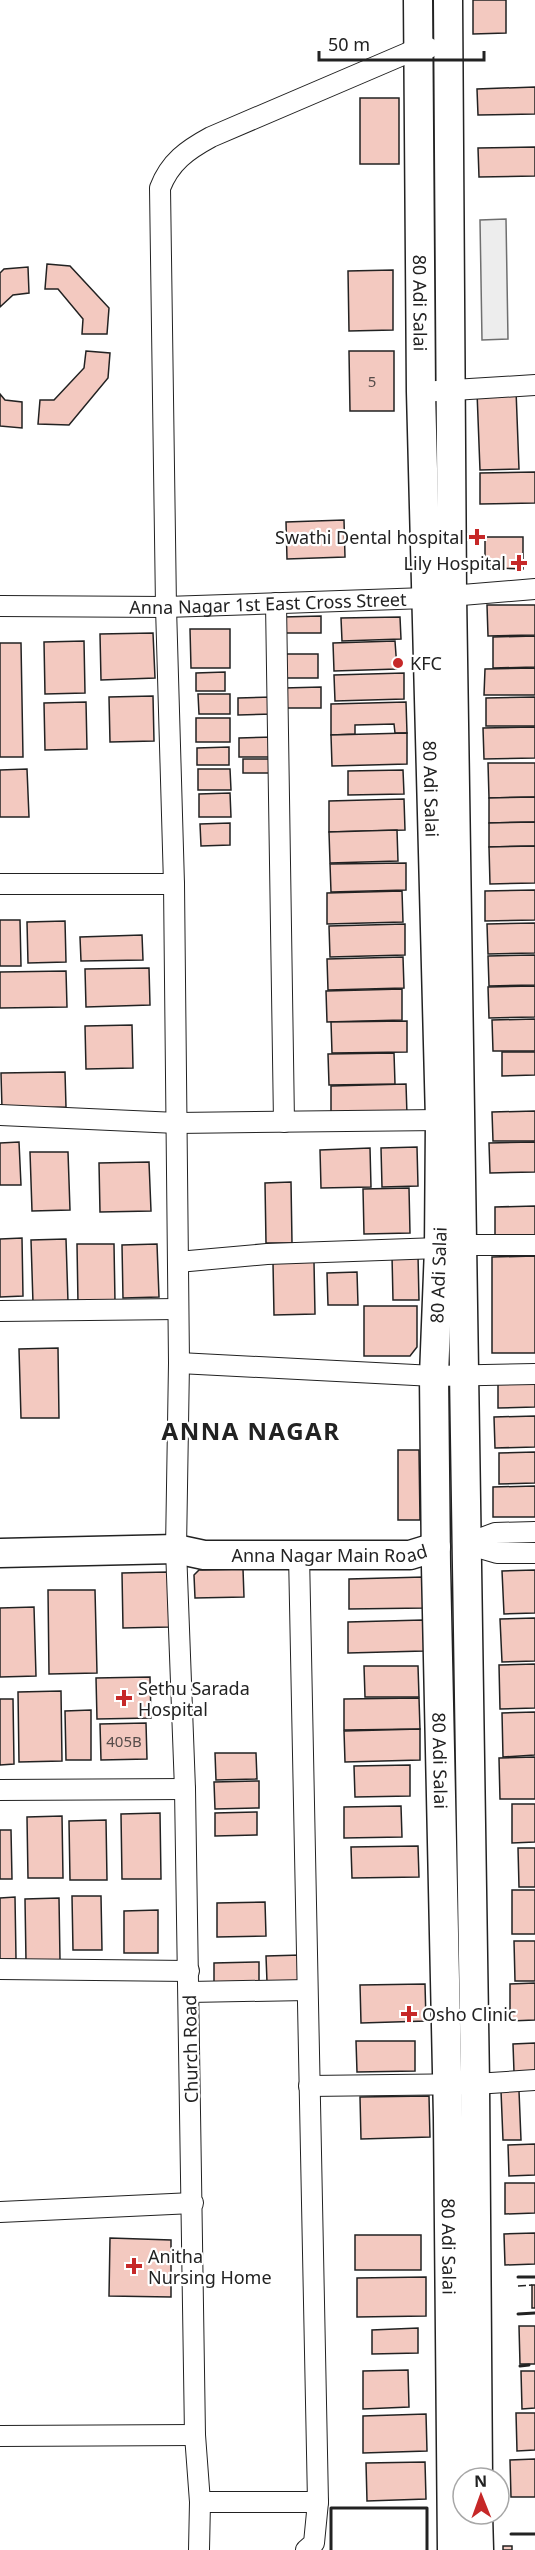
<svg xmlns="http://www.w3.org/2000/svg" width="535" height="2550" viewBox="0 0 535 2550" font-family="'Noto Sans',sans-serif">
<rect width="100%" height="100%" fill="#fff"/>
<path fill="#ededed" stroke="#6f6f6f" stroke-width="1.5" d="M506 219 508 339 482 340 480 220Z"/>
<g fill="#f3c9c0" stroke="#222" stroke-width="1.5">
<path d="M473 0H506V33L473 34Z"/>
<path d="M535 87V114L478 115 477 89Z"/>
<rect x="360" y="98" width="39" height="66"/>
<path d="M535 147V176L479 177 478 148Z"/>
<path d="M47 264 70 266 109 308 107 334H82L83 319 58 289H45Z"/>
<path d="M28 267 29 293 13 295 0 307V273L4 269Z"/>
<path d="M393 270V330L349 331 348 271Z"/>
<path d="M86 351 110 353 108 378 69 425 38 424 40 400H54L84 368Z"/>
<path d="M349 351H394V411H350Z"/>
<path d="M516 390 519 469 480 470 477 392Z"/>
<path d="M0 394 5 400 22 402V428L0 426Z"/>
<path d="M535 472V503L480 504V473Z"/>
<path d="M344 520 345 557 287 559 286 522Z"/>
<path d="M485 537H523V569L494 568 485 560Z"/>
<path d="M487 605H535V635L488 636Z"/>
<path d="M321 616V633H284L283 617Z"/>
<path d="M400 617 401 639 342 641 341 618Z"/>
<path d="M190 629H230V668H191Z"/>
<path d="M153 633 155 678 101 680 100 634Z"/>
<path d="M535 636V667L493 668V637Z"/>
<path d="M84 641 85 693 45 694 44 642Z"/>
<path d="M395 641 397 669 334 671 333 643Z"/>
<path d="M0 643H21L23 757H0Z"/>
<path d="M283 654H318V678H284Z"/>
<path d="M535 668V695H484L485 669Z"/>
<path d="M225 672V691H196V673Z"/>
<path d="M404 673V699L335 701 334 675Z"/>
<path d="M321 687V708H284V688Z"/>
<path d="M198 694H230V714H199Z"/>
<path d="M153 696 154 741 110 742 109 697Z"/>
<path d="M273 697V714L238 715V698Z"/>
<path d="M535 697V726H486V698Z"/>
<path d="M86 702 87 749 45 750 44 703Z"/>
<path d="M406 702 407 733H395L394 724 355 725V734L331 735V704Z"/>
<rect x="196" y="718" width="34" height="24"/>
<path d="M535 727V758L484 759 483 728Z"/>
<path d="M407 733V764L332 766 331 735Z"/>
<path d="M275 737 276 757H239V738Z"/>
<path d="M229 747V765H197V748Z"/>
<rect x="243" y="759" width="33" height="14"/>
<path d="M488 763H535V797L489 798Z"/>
<path d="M27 769 29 817H0V770Z"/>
<path d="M198 769H230L231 790H198Z"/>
<path d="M403 770 404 794 348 795V771Z"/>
<path d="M230 793 231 817H199V794Z"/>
<path d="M535 797V822L489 823V798Z"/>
<path d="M404 799 405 830 329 832V801Z"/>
<path d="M535 822V846L489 847V823Z"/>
<path d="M230 823V845L201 846 200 824Z"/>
<path d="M397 830 398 861 330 863 329 832Z"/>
<path d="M535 846V883L490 884 489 847Z"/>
<path d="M406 863V890L331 892 330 864Z"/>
<path d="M535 890V920L485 921V891Z"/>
<path d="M402 891 403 922 327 924V893Z"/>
<path d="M0 920H20L21 966H0Z"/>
<path d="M65 921 66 962 28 963 27 922Z"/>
<path d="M535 923V953L488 954 487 924Z"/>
<path d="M405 924V955L330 957 329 926Z"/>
<path d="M142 935 143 960 81 961 80 937Z"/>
<path d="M535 955V985L489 986 488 956Z"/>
<path d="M403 957 404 988 328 990 327 959Z"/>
<path d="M149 968 150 1005 86 1007 85 969Z"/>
<path d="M66 971 67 1007 0 1008V972Z"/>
<path d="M535 986V1017L489 1018 488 987Z"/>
<path d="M402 989V1020L327 1022 326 991Z"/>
<path d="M535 1019V1051H493L492 1020Z"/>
<path d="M407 1021V1052L332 1053 331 1022Z"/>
<path d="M132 1025 133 1068 86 1069 85 1026Z"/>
<path d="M502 1052H535V1075L502 1076Z"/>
<path d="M394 1053 395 1084 329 1085 328 1054Z"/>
<path d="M65 1072 66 1107 2 1109 1 1073Z"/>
<path d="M406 1084 407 1115 331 1117V1086Z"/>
<path d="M535 1111V1141H493L492 1112Z"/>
<path d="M19 1142 21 1185H0V1143Z"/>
<path d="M535 1142V1172L490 1173 489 1143Z"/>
<path d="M417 1147 418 1186 382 1187 381 1148Z"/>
<path d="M370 1148 371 1187 321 1188 320 1150Z"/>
<path d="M30 1152H68L70 1210 32 1211Z"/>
<path d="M149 1162 151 1211 100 1212 99 1163Z"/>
<path d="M291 1182 292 1243H266L265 1183Z"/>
<path d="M409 1188 410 1233 364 1234 363 1189Z"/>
<path d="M535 1206V1236L495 1237V1207Z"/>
<path d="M22 1238 23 1296 0 1297V1239Z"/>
<path d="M66 1239 68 1302 33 1303 31 1240Z"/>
<path d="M77 1244H114L115 1302 78 1303Z"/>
<path d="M157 1244 159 1297 123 1298 122 1245Z"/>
<path d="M418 1255 419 1300H393L392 1256Z"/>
<path d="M535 1256V1353H492V1257Z"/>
<path d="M314 1262 315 1314 274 1315 273 1263Z"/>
<path d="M357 1272 358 1305H328L327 1273Z"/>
<path d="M364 1306H417V1347L410 1356H364Z"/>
<path d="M58 1348 59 1418H21L19 1349Z"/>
<path d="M535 1378V1407L498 1408V1380Z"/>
<path d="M535 1416V1447L495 1448 494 1417Z"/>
<path d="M398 1450H419L420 1520H398Z"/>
<path d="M535 1452V1483L499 1484V1453Z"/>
<path d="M535 1486V1517H493V1487Z"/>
<path d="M243 1569 244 1597 195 1598 194 1575 199 1570Z"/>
<path d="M535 1570V1613L504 1614 502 1571Z"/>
<path d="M168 1572 169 1627 123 1628 122 1573Z"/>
<path d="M424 1577 425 1608 349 1609V1579Z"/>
<path d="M48 1590H95L97 1673 49 1674Z"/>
<path d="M34 1607 36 1676 0 1677V1608Z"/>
<path d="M535 1618V1661L502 1662 500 1619Z"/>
<path d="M423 1620 424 1651 348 1653V1622Z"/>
<path d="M535 1664V1708L500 1709 499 1665Z"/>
<path d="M364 1666H418L419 1697H365Z"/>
<path d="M150 1677 151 1718 97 1719 96 1678Z"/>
<path d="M61 1691 62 1761 19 1762 18 1692Z"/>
<path d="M419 1698 420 1729 344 1730V1699Z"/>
<path d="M0 1699H13L14 1764 0 1765Z"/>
<path d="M91 1710V1760H66L65 1711Z"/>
<path d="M535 1712V1755L503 1757 502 1713Z"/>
<path d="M146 1723 147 1759 101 1760 100 1724Z"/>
<path d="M420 1729V1760L345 1762 344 1731Z"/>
<path d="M215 1753H256L257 1779 216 1780Z"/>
<path d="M535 1757V1799H500L499 1758Z"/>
<path d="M410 1765V1796L355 1797 354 1766Z"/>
<path d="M259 1781V1808L215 1809 214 1782Z"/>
<path d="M512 1804H535V1842L512 1843Z"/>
<path d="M401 1806 402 1837 344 1838V1807Z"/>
<path d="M257 1812V1835L215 1836V1813Z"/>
<path d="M160 1813 161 1879H122L121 1814Z"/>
<path d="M62 1816 63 1878H28L27 1817Z"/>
<path d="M106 1820 107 1880H70L69 1821Z"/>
<path d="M0 1830H11L12 1879H0Z"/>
<path d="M418 1846 419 1877 352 1878 351 1847Z"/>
<path d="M518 1848H535V1887H519Z"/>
<rect x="512" y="1890" width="23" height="44"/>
<path d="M72 1896H101L102 1950H73Z"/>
<path d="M15 1897 16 1959H0V1898Z"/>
<path d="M59 1898 60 1960 26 1961 25 1899Z"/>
<path d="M265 1902 266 1936 217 1937V1903Z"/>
<path d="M158 1910V1953H124V1911Z"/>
<path d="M514 1941H535V1981H515Z"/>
<path d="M301 1955V1981L267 1982 266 1956Z"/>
<path d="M259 1962V1982H214V1963Z"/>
<path d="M535 1983V2020L510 2021V1984Z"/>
<path d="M425 1984 426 2021 361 2023 360 1985Z"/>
<path d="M356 2041H415V2071L357 2072Z"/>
<path d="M535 2043V2071L514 2072 513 2044Z"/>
<path d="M501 2091H519L521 2140H503Z"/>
<path d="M429 2096 430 2137 361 2139 360 2097Z"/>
<path d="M535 2144V2175L509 2176 508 2145Z"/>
<path d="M505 2183H535V2213L505 2214Z"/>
<path d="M535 2233V2264L505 2265 504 2234Z"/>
<rect x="355" y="2235" width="66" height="35"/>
<path d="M110 2238 171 2240V2297L109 2296Z"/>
<path d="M426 2277V2316L357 2317V2278Z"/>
<rect x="532" y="2285" width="3" height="23"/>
<path d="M519 2326H535V2364H520Z"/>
<path d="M418 2328V2353L372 2354V2330Z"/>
<path d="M408 2370 409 2407 363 2409V2371Z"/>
<path d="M521 2371H535V2408L522 2409Z"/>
<path d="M516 2413H535V2450L517 2451Z"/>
<path d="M426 2414 427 2451 363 2453V2416Z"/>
<path d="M535 2459V2497H511L510 2460Z"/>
<path d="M425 2462 426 2499 367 2501 366 2463Z"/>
<rect x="503" y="2546" width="9" height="4"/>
</g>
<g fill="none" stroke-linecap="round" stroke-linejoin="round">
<g stroke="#222" stroke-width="22">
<g id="street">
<path d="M421 392 535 385"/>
<path d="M276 603 284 1122"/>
<path id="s1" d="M0 606 166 607 426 598 535 589"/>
<path d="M0 884H174"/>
<path d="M0 1115 177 1123 440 1120"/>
<path d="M178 1262 267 1254 439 1248 463 1245H535"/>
<path d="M0 1311 178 1309"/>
<path d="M179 1363 434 1376 535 1374"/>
<path d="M535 1532 495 1533 466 1544 497 1553H535"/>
<path d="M299 1554 318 2502 314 2543 306 2550"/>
<path d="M0 1790 185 1789"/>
<path d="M0 1969 189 1971"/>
<path d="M189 1992 307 1990"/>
<path d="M309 2086 475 2084 535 2080"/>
<path d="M0 2212 193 2203"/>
<path d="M0 2436 195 2435"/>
<path d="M200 2502H318"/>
<path d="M199 2550 200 2502 195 2435 185 1789 176 1549 179 1363 174 884 166 607 160 188C170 162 187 150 211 137L419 48H429"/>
</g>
</g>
<g stroke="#222" stroke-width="31">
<g id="secondary">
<path id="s2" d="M418 0 421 392 440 1120 439 1248 434 1376 436 1566 448 2118 452 2550"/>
<path d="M448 0 452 594 475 2084 478 2478"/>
<path id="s3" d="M0 1553 176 1549 204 1555H410L436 1547"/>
<path d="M478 2514 479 2550"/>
</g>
</g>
<use href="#street" stroke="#fff" stroke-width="20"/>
<use href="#secondary" stroke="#fff" stroke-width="28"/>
<path stroke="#222" stroke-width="1.5" stroke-dasharray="8 3" stroke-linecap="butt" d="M518 2286 532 2285"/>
<g stroke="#222" stroke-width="3">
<path d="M518 2277H535"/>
<path d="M518 2314 535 2313"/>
<path d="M520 2366 529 2365"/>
<path d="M511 2534H535"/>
<path d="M331 2550V2508H427V2550"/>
</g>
</g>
<g fill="#c62828" stroke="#fff" stroke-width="2">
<path d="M474 528h6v6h6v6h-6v6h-6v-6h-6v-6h6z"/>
<path d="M516 554h6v6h6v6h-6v6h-6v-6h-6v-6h6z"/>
<circle cx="398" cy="663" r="6"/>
<path d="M121 1689h6v6h6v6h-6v6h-6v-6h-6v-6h6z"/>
<path d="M406 2005h6v6h6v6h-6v6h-6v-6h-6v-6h6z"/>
<path d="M131 2257h6v6h6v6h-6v6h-6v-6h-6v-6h6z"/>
</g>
<g text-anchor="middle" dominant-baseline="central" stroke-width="4.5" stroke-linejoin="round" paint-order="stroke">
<g font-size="15" fill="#564c4a">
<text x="372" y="381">5</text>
<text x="124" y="1741">405B</text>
</g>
<g font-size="18" fill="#222" stroke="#fff">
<text stroke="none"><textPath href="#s2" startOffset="303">80 Adi Salai</textPath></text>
<text stroke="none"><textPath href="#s1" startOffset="268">Anna Nagar 1st East Cross Street</textPath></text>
<text stroke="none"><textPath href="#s2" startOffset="789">80 Adi Salai</textPath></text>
<text transform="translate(438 1275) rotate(-88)">80 Adi Salai</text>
<text stroke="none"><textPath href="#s3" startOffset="330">Anna Nagar Main Road</textPath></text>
<text stroke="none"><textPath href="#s2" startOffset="1761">80 Adi Salai</textPath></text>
<text transform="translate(190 2049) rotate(-91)">Church Road</text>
<text stroke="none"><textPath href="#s2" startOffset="2247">80 Adi Salai</textPath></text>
</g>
<g font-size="18" fill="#222" stroke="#fff" text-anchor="start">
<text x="464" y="537" text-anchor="end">Swathi Dental hospital</text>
<text x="506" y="563" text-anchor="end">Lily Hospital</text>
<text x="410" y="663">KFC</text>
<text x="138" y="1688">Sethu Sarada<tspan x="138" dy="21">Hospital</tspan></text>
<text x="422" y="2014">Osho Clinic</text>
<text x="148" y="2256">Anitha<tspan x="148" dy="21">Nursing Home</tspan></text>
</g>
<g font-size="24" font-weight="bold" letter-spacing="1.5" fill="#222" stroke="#fff">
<text x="251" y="1430">ANNA NAGAR</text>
</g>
</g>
<g transform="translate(481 2496) rotate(359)"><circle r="28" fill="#ffffff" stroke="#a7a7a7" stroke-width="1.5"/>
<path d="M0-4.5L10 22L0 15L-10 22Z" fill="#c62828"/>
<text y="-9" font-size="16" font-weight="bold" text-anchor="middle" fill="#222222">N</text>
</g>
<path d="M319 51v9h165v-9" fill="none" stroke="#222222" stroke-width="3"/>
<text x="328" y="51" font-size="18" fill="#222222" stroke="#ffffff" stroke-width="4.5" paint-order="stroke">50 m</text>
</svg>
